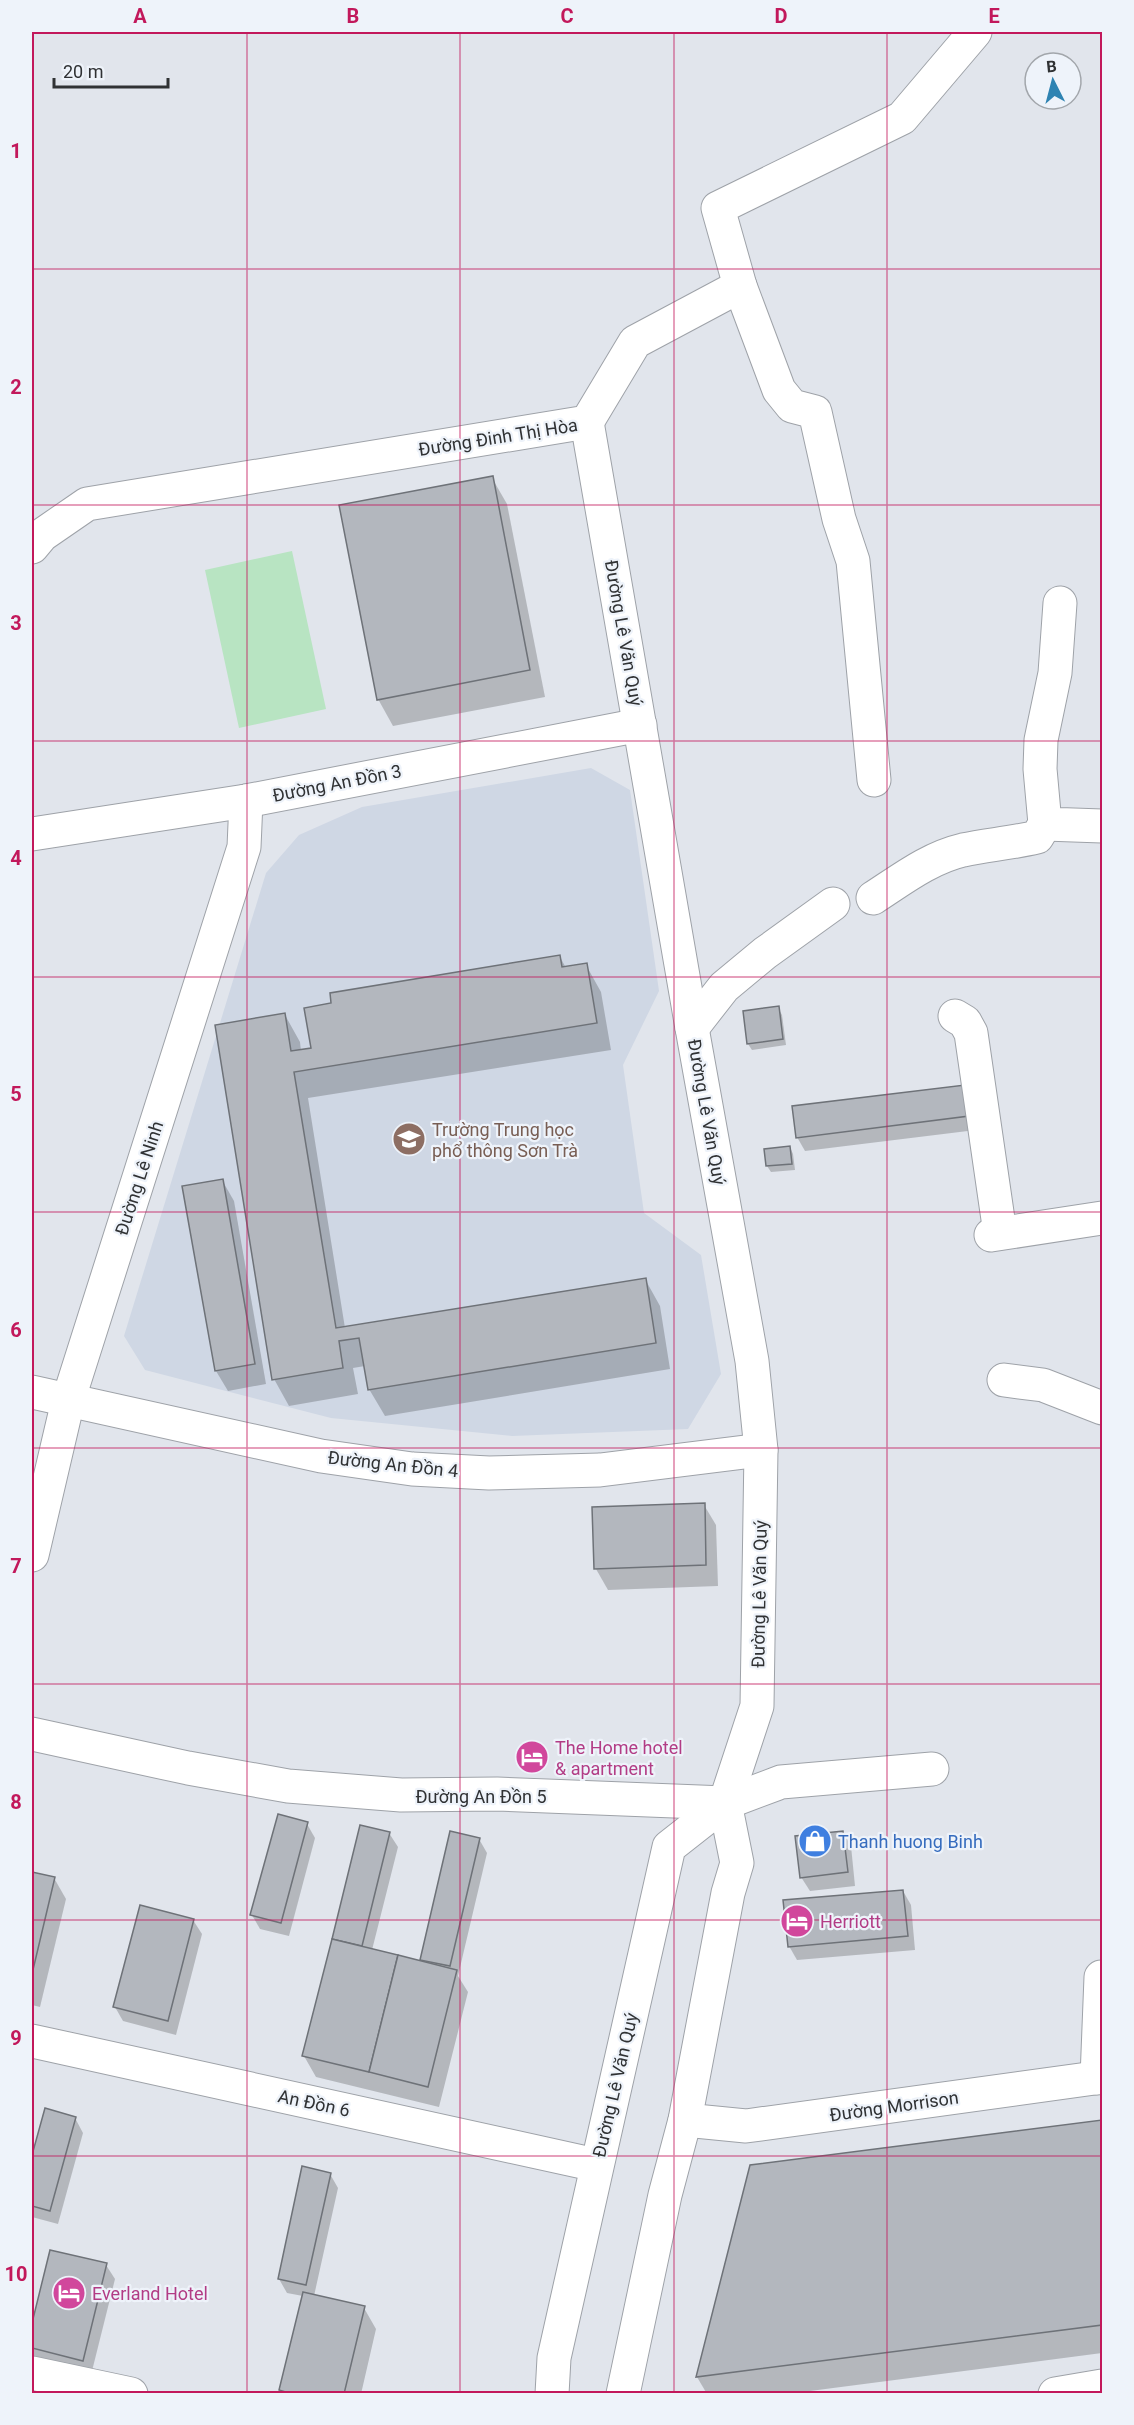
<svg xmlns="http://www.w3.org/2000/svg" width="1134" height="2425" viewBox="0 0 1134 2425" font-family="Roboto,sans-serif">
<rect width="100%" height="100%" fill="#e1e5ec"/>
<path fill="#cfd7e4" d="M591 768 630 790 659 991 623 1065 644 1213 701 1255 721 1374 688 1429 512 1436 331 1418 145 1370 124 1336 266 873 299 835 362 807Z"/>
<path fill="#b8e4c2" d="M292 551 326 709 239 728 205 570Z"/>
<g fill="#0003">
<path d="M492 478 507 504 545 697 393 726 378 699Z"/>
<path d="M560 957 566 968 586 965 601 992 611 1050 308 1098 345 1328 645 1279 660 1306 670 1369 385 1416 369 1389 365 1366 353 1368 358 1394 289 1406 274 1379 285 1015 300 1042 301 1051 313 1049Z"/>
<path d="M778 1008 782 1015 786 1045 752 1050 748 1044Z"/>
<path d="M964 1087 976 1130 805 1151 797 1137Z"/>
<path d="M790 1147 793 1154 795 1170 771 1172 767 1166Z"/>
<path d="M222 1180 234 1201 266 1384 228 1391 216 1371Z"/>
<path d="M704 1505 716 1525 718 1586 608 1590 596 1569Z"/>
<path d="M307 1824 315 1838 289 1936 260 1929 252 1915Z"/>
<path d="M361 1827 389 1833 398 1847 372 1950 424 1963 422 1960 479 1839 487 1853 458 1976 468 1992 439 2107 316 2077 304 2056Z"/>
<path d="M843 1832 851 1846 855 1886 810 1891 801 1877Z"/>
<path d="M32 1873 54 1878 66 1899 40 2007 32 2005Z"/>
<path d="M903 1891 911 1905 915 1950 797 1960 789 1946Z"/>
<path d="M193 1920 202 1934 176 2035 123 2021 115 2007Z"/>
<path d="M46 2110 75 2118 83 2133 58 2224 32 2217V2161Z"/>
<path d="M1102 2121V2353L787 2394H707L697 2377 752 2166Z"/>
<path d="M330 2174 338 2188 314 2296 364 2308 376 2329 361 2394H282L280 2390 303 2296 287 2293 279 2279Z"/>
<path d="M51 2252 106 2265 115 2279 91 2375 35 2360 32 2354V2329Z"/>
</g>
<g fill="#b3b7be" stroke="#6e7278" stroke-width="1.5">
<path d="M493 476 530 670 377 700 339 505Z"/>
<path d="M560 955 562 967 587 963 597 1023 294 1072 336 1328 646 1278 656 1343 368 1390 359 1338 339 1341 343 1368 272 1380 215 1025 285 1013 291 1051 311 1048 304 1008 331 1003 330 993Z"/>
<path d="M779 1006 783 1039 747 1044 743 1011Z"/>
<path d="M965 1085 969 1116 796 1138 792 1106Z"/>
<path d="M790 1146 792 1164 766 1166 764 1149Z"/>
<path d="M223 1179 255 1364 215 1371 182 1186Z"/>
<path d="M705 1503 706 1565 594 1569 592 1507Z"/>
<path d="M278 1814 308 1822 281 1923 250 1915Z"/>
<path d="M360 1825 390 1832 362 1946 332 1939Z"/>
<path d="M450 1831 480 1838 450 1966 420 1960Z"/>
<path d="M843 1831 848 1872 800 1878 795 1836Z"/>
<path d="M32 1872 55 1877 32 1974Z"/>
<path d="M903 1890 908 1936 788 1947 783 1900Z"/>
<path d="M140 1905 194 1919 168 2021 113 2007Z"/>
<path d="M332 1939 398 1955 369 2072 302 2056Z"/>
<path d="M398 1955 457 1970 428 2087 369 2072Z"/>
<path d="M45 2108 76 2117 50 2211 32 2206V2155Z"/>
<path d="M1102 2120V2325L696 2377 750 2165Z"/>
<path d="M302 2166 331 2173 306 2285 278 2279Z"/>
<path d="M50 2250 107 2263 83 2361 32 2348V2323Z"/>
<path d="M303 2292 365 2306 344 2394H292L279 2390Z"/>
</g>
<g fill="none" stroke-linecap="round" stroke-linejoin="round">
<g stroke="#9ea2a8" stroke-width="35">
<g id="minor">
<path d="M740 286 779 390 792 406 815 412 839 519 853 561 874 780"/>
<path d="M587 422 692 1028 752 1361 761 1450 757 1706 725 1803 737 1863 728 1893 685 2120 665 2195 623 2394"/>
<path d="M32 547 42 535 87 504 587 422 635 342 740 286 718 208 902 118 975 32"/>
<path d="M1060 603 1055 673 1041 740 1040 769 1045 824 1102 826"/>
<path d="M32 834 246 801 640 725"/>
<path d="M873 898C901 880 929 858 963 850 987 845 1012 843 1037 837L1045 824"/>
<path d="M955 1016 965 1022 971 1033 1000 1233"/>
<path d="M692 1028 724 987 765 953 833 904"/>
<path d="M991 1235 1102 1218"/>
<path d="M1004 1380 1043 1385 1102 1408"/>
<path d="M32 1392 321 1456 412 1469 489 1473 600 1470 761 1450"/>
<path d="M32 1555 68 1401 244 847 246 801"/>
<path d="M32 1734 188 1768 288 1786 401 1795 497 1794 725 1803 781 1782 932 1769"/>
<path d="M32 2041 596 2165"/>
<path d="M1097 2078 1101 1977"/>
<path d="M685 2120 746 2126 1102 2077"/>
<path d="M32 2373 131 2394"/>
<path d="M552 2394 554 2358 669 1847 725 1803"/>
<path d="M1055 2394 1102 2386"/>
</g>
</g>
<use href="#minor" stroke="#fff" stroke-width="33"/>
</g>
<path fill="none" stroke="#c2185b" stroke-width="1.5" stroke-opacity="0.55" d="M247 32V2394M460 32V2394M674 32V2394M887 32V2394M32 269H1102M32 505H1102M32 741H1102M32 977H1102M32 1212H1102M32 1448H1102M32 1684H1102M32 1920H1102M32 2156H1102"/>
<defs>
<g id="school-disc" transform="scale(1.725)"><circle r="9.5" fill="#8d6e63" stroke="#eef3fa"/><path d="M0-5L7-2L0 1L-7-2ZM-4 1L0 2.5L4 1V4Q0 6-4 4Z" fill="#fff"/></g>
<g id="hotel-disc" transform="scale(1.725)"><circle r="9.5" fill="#d1479c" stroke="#eef3fa"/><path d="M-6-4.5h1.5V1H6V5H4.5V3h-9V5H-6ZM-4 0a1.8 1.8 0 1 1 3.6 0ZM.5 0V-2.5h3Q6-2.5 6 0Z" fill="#fff"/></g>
<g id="shop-disc" transform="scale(1.725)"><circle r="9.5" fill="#3f7fe0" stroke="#eef3fa"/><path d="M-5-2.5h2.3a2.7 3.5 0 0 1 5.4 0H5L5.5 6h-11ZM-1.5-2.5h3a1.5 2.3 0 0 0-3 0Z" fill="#fff"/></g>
</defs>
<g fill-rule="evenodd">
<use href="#school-disc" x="409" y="1139"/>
<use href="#hotel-disc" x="532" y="1757"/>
<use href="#shop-disc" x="815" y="1841"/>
<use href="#hotel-disc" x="797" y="1921"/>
<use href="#hotel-disc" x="69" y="2293"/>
</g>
<g text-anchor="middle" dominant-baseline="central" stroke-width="4.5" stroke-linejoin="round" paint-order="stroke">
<g font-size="18" fill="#303234" stroke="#eef3fa">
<text transform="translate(498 437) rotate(-9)">Đường Đinh Thị Hòa</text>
<text transform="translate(624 633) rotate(80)">Đường Lê Văn Quý</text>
<text transform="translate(337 783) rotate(-11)">Đường An Đồn 3</text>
<text transform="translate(707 1112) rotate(80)">Đường Lê Văn Quý</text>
<text transform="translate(139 1178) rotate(-72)">Đường Lê Ninh</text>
<text transform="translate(393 1464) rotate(6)">Đường An Đồn 4</text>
<text transform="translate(759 1594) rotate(-89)">Đường Lê Văn Quý</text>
<text x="481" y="1796">Đường An Đồn 5</text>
<text transform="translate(615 2085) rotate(-77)">Đường Lê Văn Quý</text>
<text transform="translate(314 2103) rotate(12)">An Đồn 6</text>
<text transform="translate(894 2106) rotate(-8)">Đường Morrison</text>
</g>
<g font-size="18" fill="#785e54" stroke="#eef3fa" text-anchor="start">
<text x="432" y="1129">Trường Trung học<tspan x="432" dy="21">phổ thông Sơn Trà</tspan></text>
</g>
<g font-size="18" fill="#b23c85" stroke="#eef3fa" text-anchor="start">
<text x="555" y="1747">The Home hotel<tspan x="555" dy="21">&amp; apartment</tspan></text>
<text x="820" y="1921">Herriott</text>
<text x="92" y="2293">Everland Hotel</text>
</g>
<g font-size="18" fill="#366cbe" stroke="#eef3fa" text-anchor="start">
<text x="838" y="1841">Thanh huong Binh</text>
</g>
</g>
<rect width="1134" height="2425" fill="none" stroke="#eef3fa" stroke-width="66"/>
<g transform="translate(1053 81) rotate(354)"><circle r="28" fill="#eef3fa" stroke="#a2a6ab" stroke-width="1.5"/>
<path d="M0-4.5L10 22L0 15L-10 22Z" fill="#2e83b2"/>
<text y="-9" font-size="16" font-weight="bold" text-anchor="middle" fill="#303234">B</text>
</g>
<path d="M54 78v9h114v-9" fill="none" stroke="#303234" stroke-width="3"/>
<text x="63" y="78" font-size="18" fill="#303234" stroke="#eef3fa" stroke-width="4.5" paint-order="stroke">20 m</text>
<rect x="33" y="33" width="1068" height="2359" fill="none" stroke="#c2185b" stroke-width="2"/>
<g font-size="20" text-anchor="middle" font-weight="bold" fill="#c2185b">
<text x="140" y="23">A</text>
<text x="353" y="23">B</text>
<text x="567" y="23">C</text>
<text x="781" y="23">D</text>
<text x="994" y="23">E</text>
<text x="16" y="158">1</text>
<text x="16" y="394">2</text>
<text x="16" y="630">3</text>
<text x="16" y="865">4</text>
<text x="16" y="1101">5</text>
<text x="16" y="1337">6</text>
<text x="16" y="1573">7</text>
<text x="16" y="1809">8</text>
<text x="16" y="2045">9</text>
<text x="16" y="2281">10</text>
</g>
</svg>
